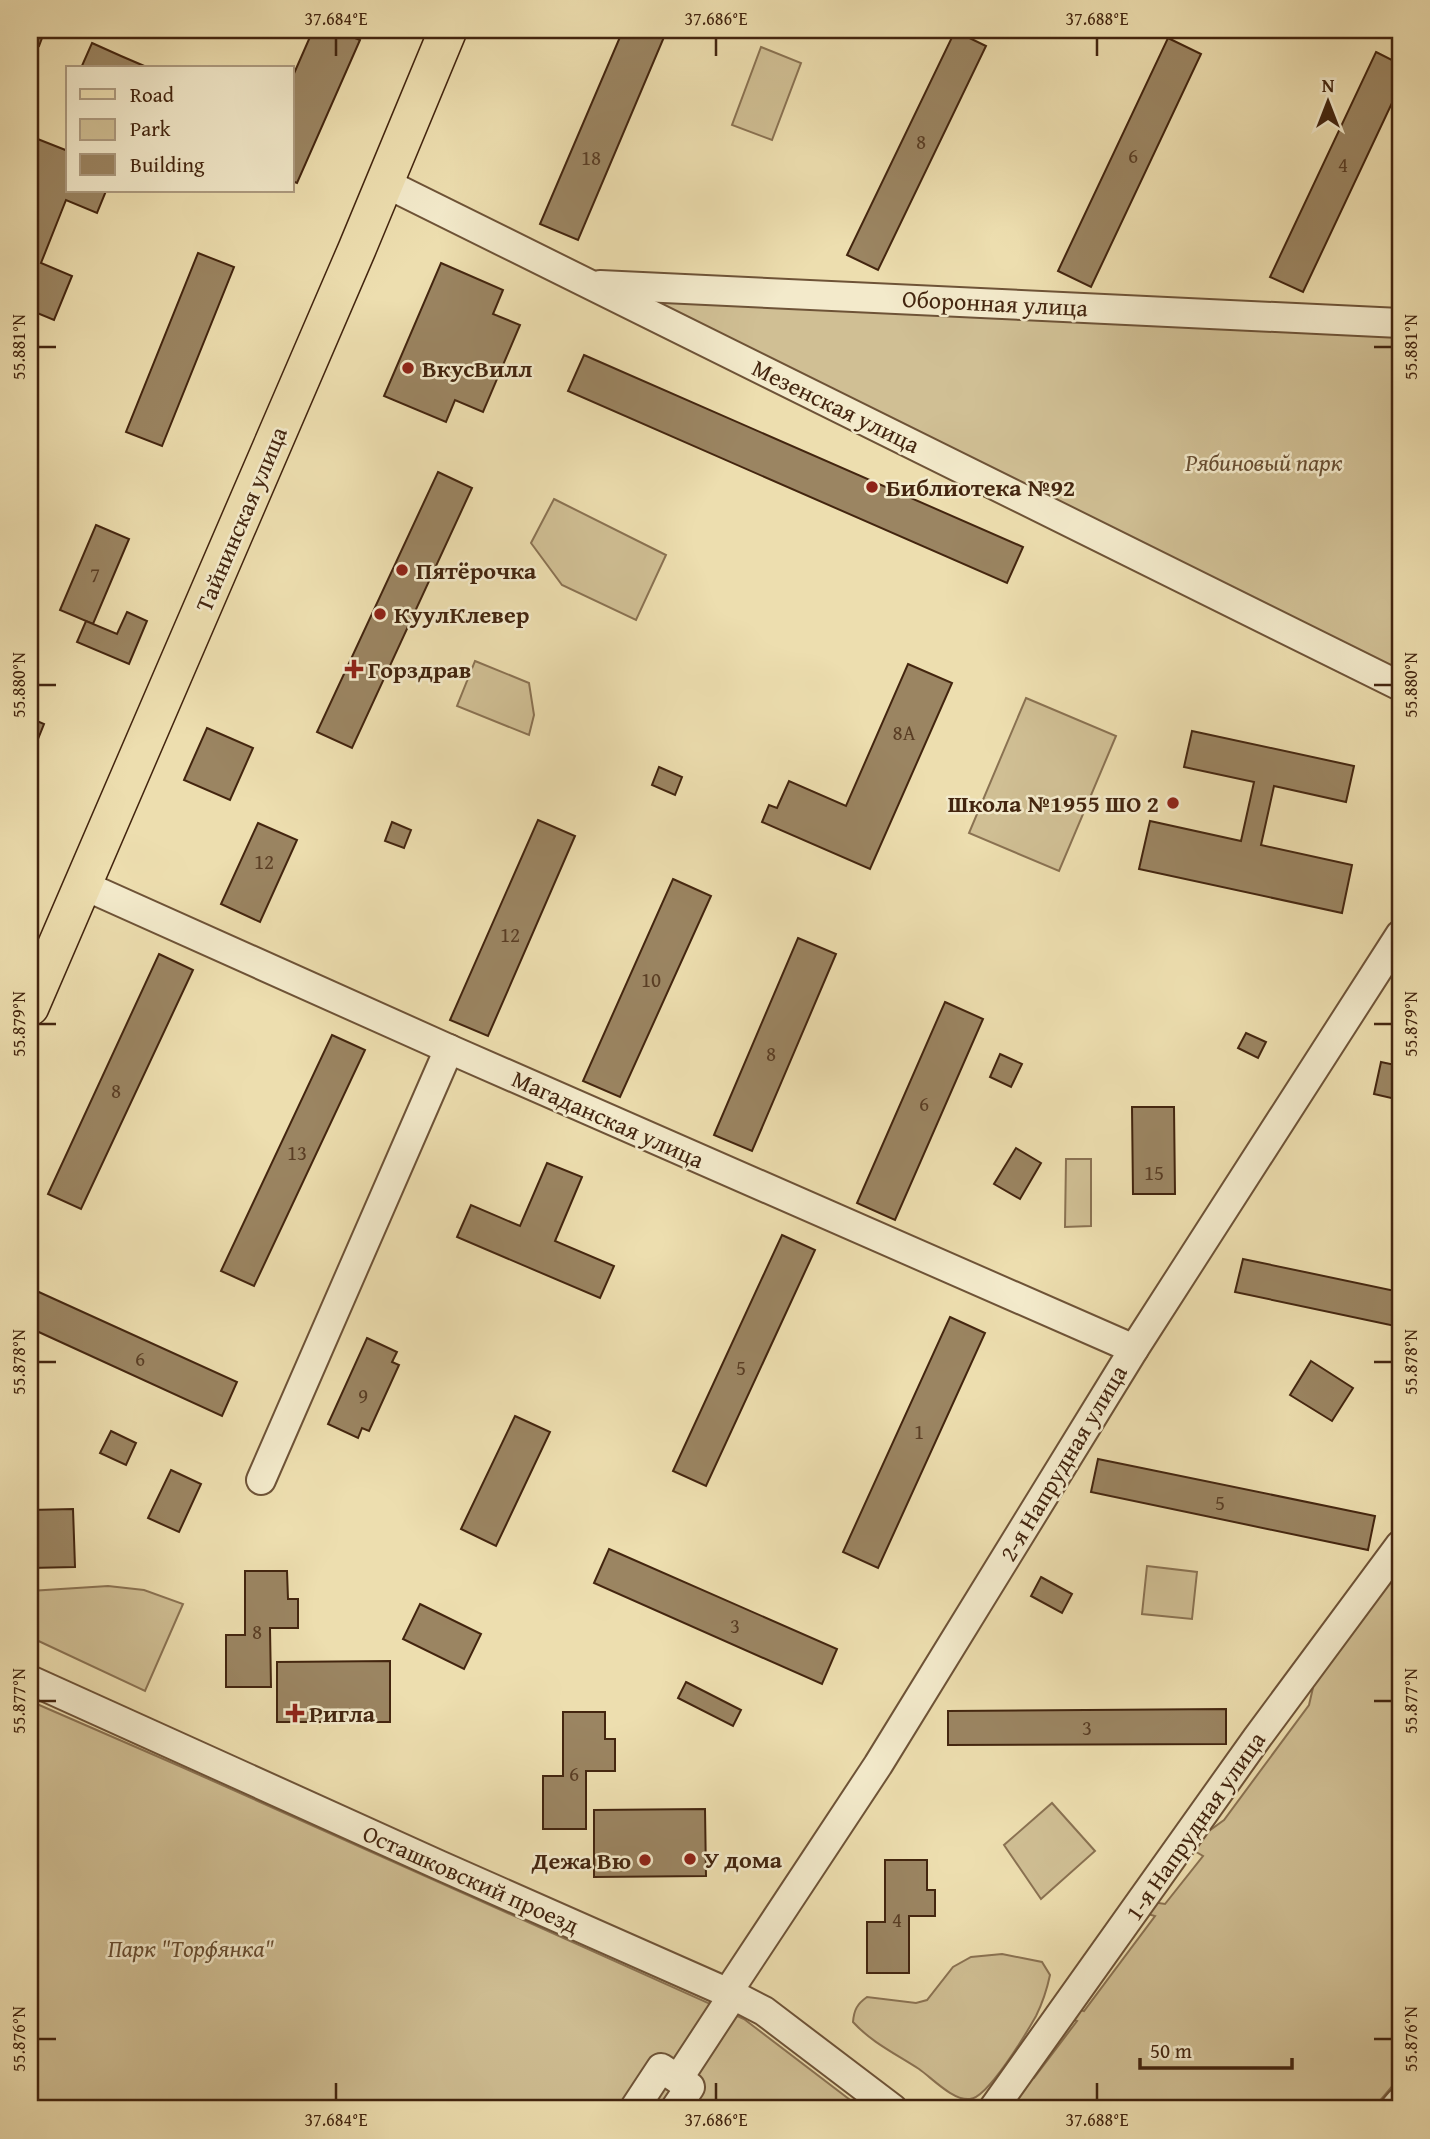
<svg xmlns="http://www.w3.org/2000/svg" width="1430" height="2139" viewBox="0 0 1430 2139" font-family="'Gentium Book Plus',serif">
<rect width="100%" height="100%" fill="#eddeaf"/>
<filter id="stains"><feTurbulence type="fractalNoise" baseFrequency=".00286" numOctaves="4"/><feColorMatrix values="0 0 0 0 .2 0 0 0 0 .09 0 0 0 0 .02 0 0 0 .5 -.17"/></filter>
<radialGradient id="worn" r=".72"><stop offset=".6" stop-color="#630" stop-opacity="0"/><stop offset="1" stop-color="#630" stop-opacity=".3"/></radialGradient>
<g fill="#d0bf94" stroke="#8a7252" stroke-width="2">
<path d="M761 47 801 63 772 140 732 125Z"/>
<path d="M621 294 1400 334V680Z"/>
<path d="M554 499 666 555 636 620 562 585 531 543Z"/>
<path d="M475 661 529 683 534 715 529 735 457 706Z"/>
<path d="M1026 698 1116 736 1059 871 969 833Z"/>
<path d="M1066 1159H1091V1226L1065 1227Z"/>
<path d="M1400 1564V2077L1373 2109H999L1022 2076 1034 2078 1077 2021 1065 2017 1072 2008 1084 2011 1155 1916 1144 1913 1152 1902 1165 1904 1203 1856 1191 1849 1202 1836 1224 1820 1309 1705 1315 1679Z"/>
<path d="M1147 1566 1197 1572 1192 1619 1142 1614Z"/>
<path d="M108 1586 144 1590 183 1604 145 1691 30 1637V1591Z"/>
<path d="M30 1701 184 1768 744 2019 862 2109H30Z"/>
<path d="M1052 1803 1095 1851 1041 1899 1004 1845Z"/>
<path d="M1002 1954 1042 1962 1050 1975C1047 1989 1043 2002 1036 2016 1027 2032 988 2098 970 2099 953 2101 932 2078 919 2069 896 2054 871 2042 853 2022 854 2010 857 2004 867 1997L916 2003 927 2000 953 1967 971 1957Z"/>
</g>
<g fill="#9b8562" stroke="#43250f" stroke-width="2">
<path d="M30 30H45L39 46 30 43Z"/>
<path d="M313 30H335L360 40 297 183 292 181V78Z"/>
<path d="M623 30H667L578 240 540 224Z"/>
<path d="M955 31 986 46 878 270 847 255Z"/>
<path d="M1168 38 1201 54 1091 287 1058 271Z"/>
<path d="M92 43 121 56 149 68H81Z"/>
<path d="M1376 52 1400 64V86L1303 292 1270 277Z"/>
<path d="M30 136 68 151V191H106L97 213 66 200 41 263 72 276 54 320 30 310Z"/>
<path d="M198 253 234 267 162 446 126 432Z"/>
<path d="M441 263 503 290 493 314 520 325 483 412 455 400 446 422 384 396Z"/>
<path d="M584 355 1023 547 1007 583 568 391Z"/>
<path d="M438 472 472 488 352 748 317 732Z"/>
<path d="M96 525 129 539 93 624 60 610Z"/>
<path d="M127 612 147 621 129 664 77 642 86 621 117 634Z"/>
<path d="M908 664 952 683 870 869 762 822 769 805 777 808 789 781 846 806Z"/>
<path d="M30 718 44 724 30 759Z"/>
<path d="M207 728 253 748 230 800 184 780Z"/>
<path d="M1192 731 1354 766 1346 802 1274 786 1261 845 1352 865 1342 913 1139 869 1150 821 1241 841 1254 782 1184 767Z"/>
<path d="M659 767 682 777 675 795 652 785Z"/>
<path d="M538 820 575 836 488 1036 450 1020Z"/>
<path d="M392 822 411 830 404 848 385 841Z"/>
<path d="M258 823 297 840 260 922 221 904Z"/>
<path d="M673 879 711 896 620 1097 583 1081Z"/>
<path d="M798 938 836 954 752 1151 714 1135Z"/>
<path d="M159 954 193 970 81 1209 48 1194Z"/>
<path d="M945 1002 983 1019 895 1220 857 1203Z"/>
<path d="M1246 1033 1266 1042 1258 1058 1238 1048Z"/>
<path d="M332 1035 365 1050 254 1286 221 1271Z"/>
<path d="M1000 1054 1022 1064 1011 1087 990 1077Z"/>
<path d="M1381 1062 1400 1066V1100L1374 1094Z"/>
<path d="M1132 1107H1174L1175 1194H1133Z"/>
<path d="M1016 1148 1041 1163 1020 1199 994 1184Z"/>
<path d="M547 1163 582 1177 555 1241 614 1266 600 1298 457 1237 471 1205 520 1226Z"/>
<path d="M782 1235 815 1250 706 1486 673 1471Z"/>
<path d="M1243 1259 1400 1292V1327L1235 1292Z"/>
<path d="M30 1288 237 1382 222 1416 30 1328Z"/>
<path d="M950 1317 985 1333 878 1568 843 1552Z"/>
<path d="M367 1338 397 1352 392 1362 399 1365 369 1431 362 1428 358 1438 328 1424Z"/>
<path d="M1311 1361 1353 1388 1332 1421 1290 1395Z"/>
<path d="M515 1416 550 1432 496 1546 461 1529Z"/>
<path d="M111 1431 136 1443 126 1465 100 1453Z"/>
<path d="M1098 1459 1375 1516 1368 1550 1091 1492Z"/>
<path d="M171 1470 201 1484 179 1532 148 1518Z"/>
<path d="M73 1509 75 1567 30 1568V1510Z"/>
<path d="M609 1549 837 1649 822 1684 594 1583Z"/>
<path d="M245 1571H287L288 1599H298V1628H270L271 1687H226V1635H245Z"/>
<path d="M1041 1577 1072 1594 1062 1613 1031 1596Z"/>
<path d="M420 1604 481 1634 464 1669 403 1639Z"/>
<path d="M390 1661V1722H277V1662Z"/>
<path d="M686 1682 741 1710 733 1726 678 1698Z"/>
<path d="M1226 1709V1744L948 1745V1711Z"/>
<path d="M563 1712H605V1739H615V1771H586V1829H543V1776H563Z"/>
<path d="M705 1809 706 1876 594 1877V1810Z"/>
<path d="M885 1860H927V1890H935V1916H909V1973H867V1922H885Z"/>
</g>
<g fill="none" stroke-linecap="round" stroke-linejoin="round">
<g stroke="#6e5337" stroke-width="32">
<g id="minor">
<path d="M385 183 1400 686"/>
<path d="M600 285 1400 323"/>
<path d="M83 885 449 1049 1134 1349"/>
<path d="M261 1480 449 1049"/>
<path d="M30 1680 439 1865 733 1995 764 2011 893 2109"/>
<path d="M728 1992 878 1765 1134 1349 1400 935"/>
<path d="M678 2079 733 1995"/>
<path d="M634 2109 661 2068 690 2087 675 2109"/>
<path d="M993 2109 1257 1738 1400 1545"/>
<path d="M1394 2109 1400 2102"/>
</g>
</g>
<g stroke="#43250f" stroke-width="40">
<path id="major" d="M30 1007 357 249 448 30"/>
</g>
<use href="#minor" stroke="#f3eacb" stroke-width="28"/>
<use href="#major" stroke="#eddeaf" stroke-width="37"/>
</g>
<path fill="none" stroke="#43250f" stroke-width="2.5" d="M336 38V56M716 38V56M1097 38V56M38 347H56M1374 347H1392M38 685H56M1374 685H1392M38 1024H56M1374 1024H1392M38 1362H56M1374 1362H1392M38 1701H56M1374 1701H1392M38 2039H56M1374 2039H1392M336 2083V2100M716 2083V2100M1097 2083V2100"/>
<g fill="#8f2418" stroke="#f3eacb" stroke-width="2.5">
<circle cx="408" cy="368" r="7"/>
<circle cx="872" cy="487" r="7"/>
<circle cx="402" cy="570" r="7"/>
<circle cx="380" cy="614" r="7"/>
<path d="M350.5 658.5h7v7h7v7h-7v7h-7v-7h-7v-7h7z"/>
<circle cx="1173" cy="803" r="7"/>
<path d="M291.5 1702.5h7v7h7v7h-7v7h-7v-7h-7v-7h7z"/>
<circle cx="690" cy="1859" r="7"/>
<circle cx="645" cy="1860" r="7"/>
</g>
<g text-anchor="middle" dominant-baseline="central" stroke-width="5" stroke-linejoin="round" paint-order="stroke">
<g font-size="21" fill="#593d24">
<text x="921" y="141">8</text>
<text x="1133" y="155">6</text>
<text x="591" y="157">18</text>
<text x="1343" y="164">4</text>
<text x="95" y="574">7</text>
<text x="904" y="732">8А</text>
<text x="264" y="861">12</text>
<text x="510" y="934">12</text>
<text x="651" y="979">10</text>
<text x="771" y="1053">8</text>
<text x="116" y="1090">8</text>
<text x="924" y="1103">6</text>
<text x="297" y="1152">13</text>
<text x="1154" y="1172">15</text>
<text x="140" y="1358">6</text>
<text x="741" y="1367">5</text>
<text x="363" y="1395">9</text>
<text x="919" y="1431">1</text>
<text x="1220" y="1502">5</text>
<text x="735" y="1625">3</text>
<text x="257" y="1631">8</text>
<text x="1087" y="1727">3</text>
<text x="574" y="1773">6</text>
<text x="897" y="1919">4</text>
</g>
<g font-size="24" fill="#43250f" stroke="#f3eacb">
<text transform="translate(995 303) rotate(3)">Оборонная улица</text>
<text transform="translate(836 406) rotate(26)">Мезенская улица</text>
<text transform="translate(241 519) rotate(-67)">Тайнинская улица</text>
<text transform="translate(608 1119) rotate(24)">Магаданская улица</text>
<text transform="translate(1063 1463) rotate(-59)">2-я Напрудная улица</text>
<text transform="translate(1195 1826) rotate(-55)">1-я Напрудная улица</text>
<text transform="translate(471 1879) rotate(24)">Осташковский проезд</text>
</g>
<g font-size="24" font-weight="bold" fill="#43250f" stroke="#f3eacb" text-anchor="start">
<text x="422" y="368">ВкусВилл</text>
<text x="886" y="487">Библиотека №92</text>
<text x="416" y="570">Пятёрочка</text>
<text x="394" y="614">КуулКлевер</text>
<text x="368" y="669">Горздрав</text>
<text x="1159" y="803" text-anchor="end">Школа №1955 ШО 2</text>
<text x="309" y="1713">Ригла</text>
<text x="704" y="1859">У дома</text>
<text x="631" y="1860" text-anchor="end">Дежа Вю</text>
</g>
<g font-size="24" font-style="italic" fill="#664c30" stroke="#f3eacb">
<text x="1264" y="462">Рябиновый парк</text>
<text x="191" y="1948">Парк "Торфянка"</text>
</g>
</g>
<rect width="1430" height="2139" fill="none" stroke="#eddeaf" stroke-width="77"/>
<rect x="66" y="66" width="228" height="126" fill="#f3eacb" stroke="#ad9b80" stroke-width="2"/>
<rect x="80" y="89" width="35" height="10" fill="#eddeaf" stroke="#ad9b80" stroke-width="2"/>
<text x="130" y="102" font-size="21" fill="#43250f">Road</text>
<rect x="80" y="119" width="35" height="21" fill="#d0bf94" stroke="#ad9b80" stroke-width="2"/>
<text x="130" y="136" font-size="21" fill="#43250f">Park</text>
<rect x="80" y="154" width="35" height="21" fill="#9b8562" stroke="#ad9b80" stroke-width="2"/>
<text x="130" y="172" font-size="21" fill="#43250f">Building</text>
<g transform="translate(1328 102)" stroke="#f3eacb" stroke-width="5" paint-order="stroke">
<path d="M0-5L12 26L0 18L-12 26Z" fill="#43250f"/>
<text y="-10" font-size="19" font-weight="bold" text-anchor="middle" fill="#43250f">N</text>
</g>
<path d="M1140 2058v10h152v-10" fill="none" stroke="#43250f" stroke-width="3.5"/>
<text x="1150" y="2058" font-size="21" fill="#43250f" stroke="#f3eacb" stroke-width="5" paint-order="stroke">50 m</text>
<rect x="38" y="38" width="1354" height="2062" fill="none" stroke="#43250f" stroke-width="2.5"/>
<g font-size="18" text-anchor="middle" fill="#43250f">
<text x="336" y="25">37.684°E</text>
<text x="716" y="25">37.686°E</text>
<text x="1097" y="25">37.688°E</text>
<text transform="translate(19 347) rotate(-90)" y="6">55.881°N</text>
<text transform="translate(1411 347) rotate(-90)" y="6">55.881°N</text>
<text transform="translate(19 685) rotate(-90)" y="6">55.880°N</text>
<text transform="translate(1411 685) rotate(-90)" y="6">55.880°N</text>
<text transform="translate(19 1024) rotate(-90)" y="6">55.879°N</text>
<text transform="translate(1411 1024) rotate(-90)" y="6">55.879°N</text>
<text transform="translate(19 1362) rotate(-90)" y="6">55.878°N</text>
<text transform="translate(1411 1362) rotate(-90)" y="6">55.878°N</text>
<text transform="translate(19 1701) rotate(-90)" y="6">55.877°N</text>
<text transform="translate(1411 1701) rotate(-90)" y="6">55.877°N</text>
<text transform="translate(19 2039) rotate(-90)" y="6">55.876°N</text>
<text transform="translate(1411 2039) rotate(-90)" y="6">55.876°N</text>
<text x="336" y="2126">37.684°E</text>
<text x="716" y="2126">37.686°E</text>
<text x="1097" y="2126">37.688°E</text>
</g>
<rect width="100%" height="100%" filter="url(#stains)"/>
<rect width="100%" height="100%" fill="url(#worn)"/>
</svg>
